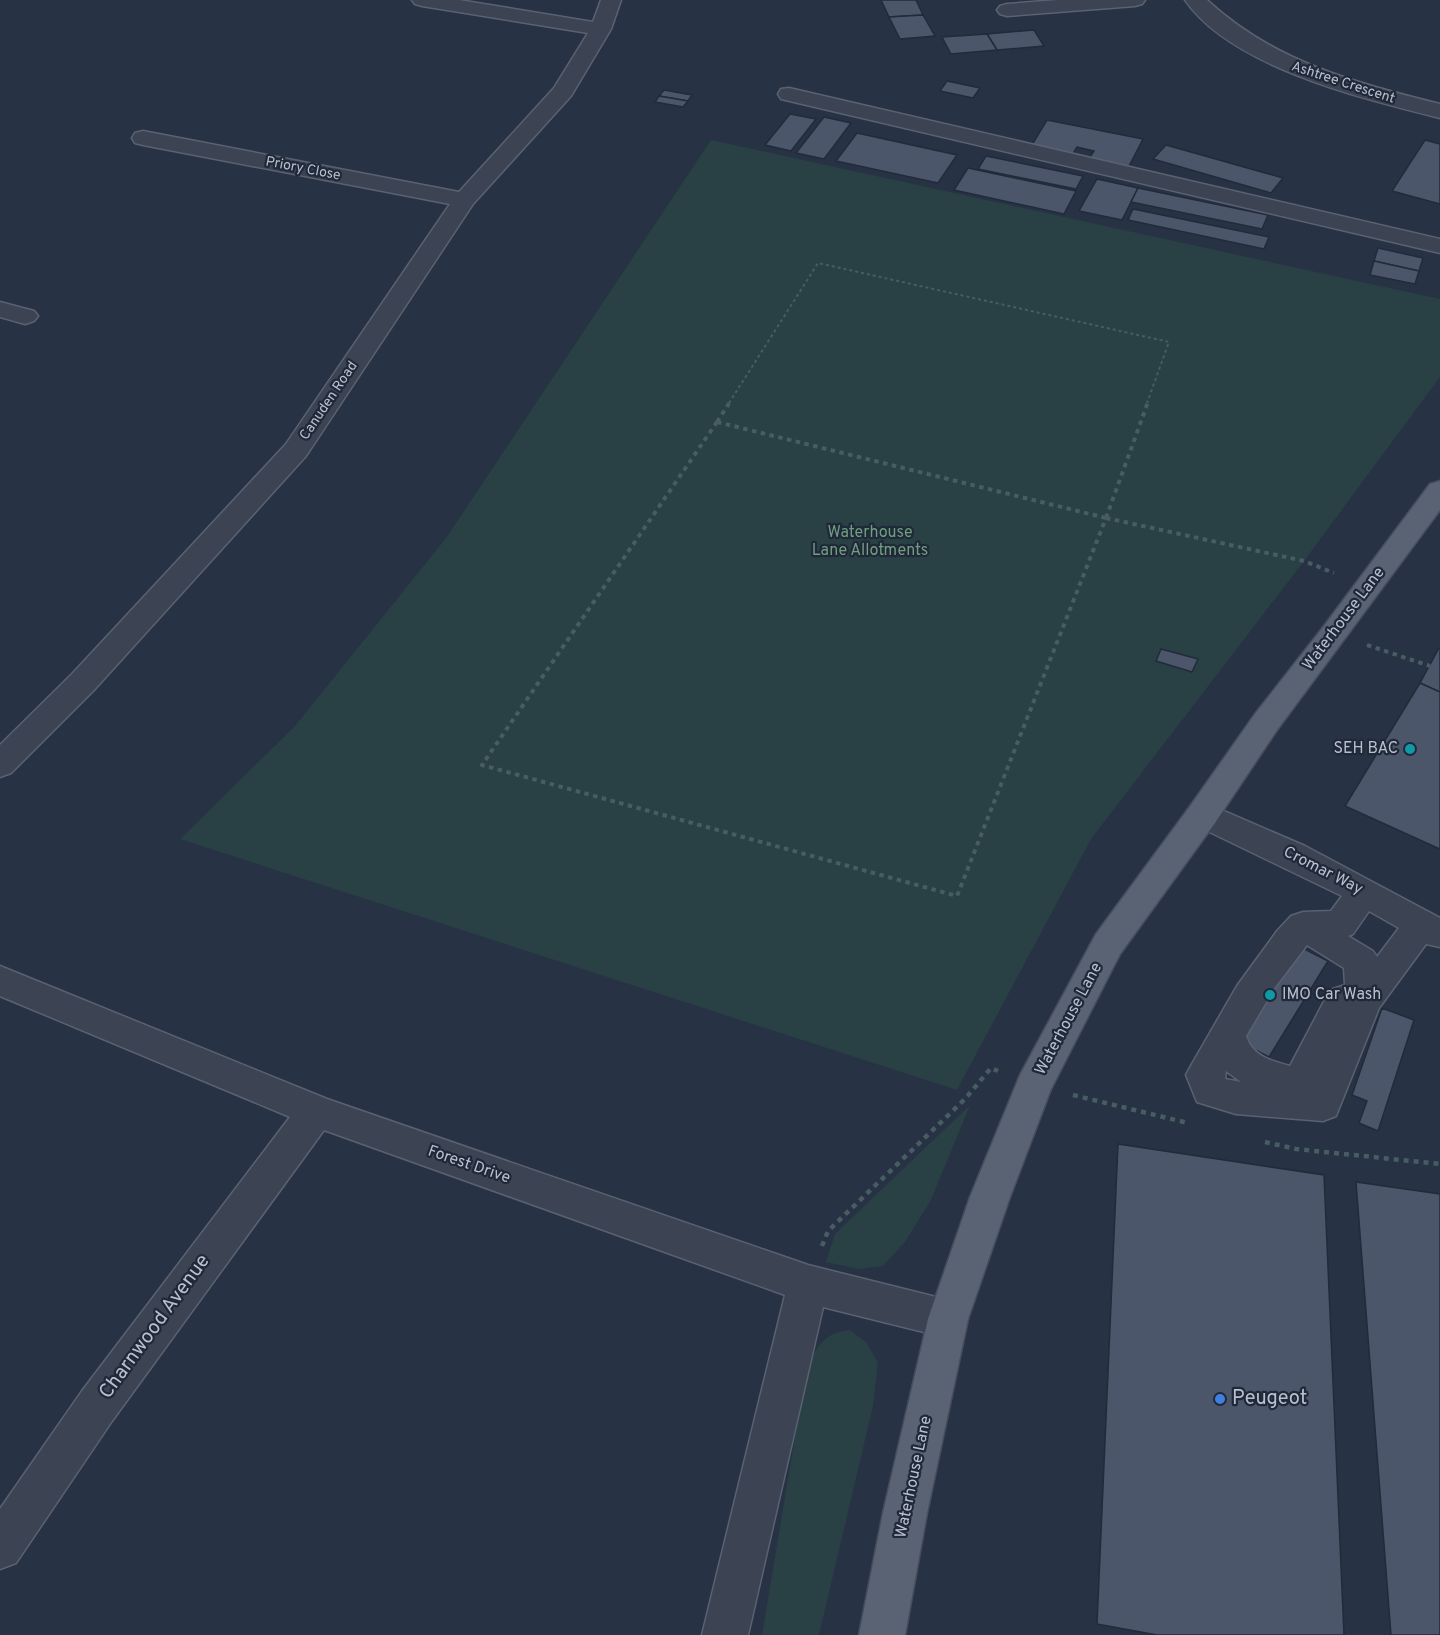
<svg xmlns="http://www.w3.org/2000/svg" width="1440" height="1635" viewBox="0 0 1440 1635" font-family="Overpass,sans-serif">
<rect width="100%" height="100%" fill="#273244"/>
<g fill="#294045">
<path d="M711 140 1440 299V377L1304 561 1091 839 957 1090 180 839 295 726 446 538Z"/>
<path d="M970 1105 931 1200 905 1242 883 1266 858 1269 826 1262 835 1234Z"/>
<path d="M850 1330 867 1343 878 1363 873 1406 819 1635H762L806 1371C817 1347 822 1333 850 1330Z"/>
</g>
<g fill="#4b566a" stroke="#222b3b" stroke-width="1.5">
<path d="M881 0H916L923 15 889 17Z"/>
<path d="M923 15 935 36 900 39 889 17Z"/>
<path d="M1034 30 1044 46 997 50 987 34Z"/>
<path d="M987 34 997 50 951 54 942 37Z"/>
<path d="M947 81 980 88 973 98 940 91Z"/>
<path d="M664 90 692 95 688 101 659 96Z"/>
<path d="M659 96 688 101 683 107 655 102Z"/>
<path d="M790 114 816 119 791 151 765 145Z"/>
<path d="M824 117 851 123 824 159 796 153Z"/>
<path d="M1047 120 1143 139 1128 168 1088 160 1094 151 1077 147 1071 157 1030 148Z"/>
<path d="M857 133 957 155 938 183 836 161Z"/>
<path d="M1425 140 1440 144V204L1392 191Z"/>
<path d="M1166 145 1283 178 1271 193 1153 159Z"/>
<path d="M986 156 1083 176 1076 189 978 169Z"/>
<path d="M968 168 1076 191 1064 214 954 190Z"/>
<path d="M1097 179 1138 188 1122 220 1079 211Z"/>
<path d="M1138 188 1268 215 1262 229 1131 202Z"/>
<path d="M1133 209 1269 237 1264 249 1128 220Z"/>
<path d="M1378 248 1423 258 1419 271 1374 261Z"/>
<path d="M1374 261 1419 271 1415 284 1370 275Z"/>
<path d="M1439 648H1440V692L1420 683Z"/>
<path d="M1161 649 1198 659 1192 672 1156 661Z"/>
<path d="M1420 683 1440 692V849L1345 806Z"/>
<path d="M1273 933 1328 961 1269 1057 1212 1028Z"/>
<path d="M1382 1008 1414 1020 1378 1131 1359 1123 1367 1101 1352 1095Z"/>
<path d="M1118 1144 1324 1175 1344 1635H1157L1097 1624Z"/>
<path d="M1356 1182 1440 1194V1635H1391Z"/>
</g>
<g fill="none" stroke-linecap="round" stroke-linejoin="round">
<g stroke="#5a6271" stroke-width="3">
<g id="minor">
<path d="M412 0H459L593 22 601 0H621L611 29 571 96 473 204 306 456 94 690 11 773 0 777V745L72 674 286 444 450 204 143 145 135 143 132 138 135 133 143 131 459 192 554 88 588 33 422 6 415 4Z"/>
<path d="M1058 0H1145L1142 4 1135 6 1007 16 1000 14 997 10 1000 6 1007 4Z"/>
<path d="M1185 0H1207C1274 62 1353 82 1440 104V118C1364 99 1231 67 1185 0Z"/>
<path d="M789 88 1440 239V253L781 99 778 94 781 89Z"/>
<path d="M0 302 34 311 38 316 34 321 25 324 0 317Z"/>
<path d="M1203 802 1305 846 1440 918V947L1426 944 1379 1008 1336 1116 1323 1121 1236 1114 1197 1102 1186 1075 1192 1064 1237 986 1277 931 1291 916 1303 912 1331 911 1342 896 1191 823 1187 814 1191 805ZM1369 911 1399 928 1377 957 1373 951 1348 936 1353 934ZM1307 945 1344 968 1345 985 1330 990 1290 1066C1271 1061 1252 1056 1246 1036L1275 987ZM1226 1071 1241 1082 1225 1079Z"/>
<path d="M0 966 327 1099 808 1265 948 1300 962 1305 968 1319 962 1333 948 1338 823 1307 748 1635H702L785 1295 324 1130 112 1421 16 1563 0 1569V1509L82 1391 290 1117 0 996Z"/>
</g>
</g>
<g stroke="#454d5d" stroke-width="3">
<path id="major" d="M1440 481V510L1277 730 1215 823 1120 954 1051 1089 1010 1197 968 1319 927 1513 905 1635H859L883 1513 928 1319 970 1197 1020 1075 1096 934 1191 805 1255 714 1324 626 1430 484Z"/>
</g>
<path stroke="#485d61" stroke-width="2" stroke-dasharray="3 3" stroke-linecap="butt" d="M729 403 818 263 1169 342 1147 403"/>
<g stroke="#485d61" stroke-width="4" stroke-dasharray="4.5 4.5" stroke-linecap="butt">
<path d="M717 422 1106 518"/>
<path d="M717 422 482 765 957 896 1106 518"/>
<path d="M717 422 730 402"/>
<path d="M1106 518 1304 561 1334 573"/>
<path d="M1106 518 1148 402"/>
<path d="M1367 645 1430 666"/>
</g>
<g stroke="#485d61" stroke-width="4.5" stroke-dasharray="5 5" stroke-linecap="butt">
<path d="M1073 1095 1188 1123"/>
<path d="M1265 1142 1296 1149 1440 1164"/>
<path d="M822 1246 828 1231 965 1099 991 1068 998 1071"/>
</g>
<use href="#minor" fill="#3c4453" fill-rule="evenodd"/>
<use href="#major" fill="#5a6373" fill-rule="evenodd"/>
</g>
<g fill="#0f9aa8" stroke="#202939" stroke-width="2">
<circle cx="1410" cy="749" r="6"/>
<circle cx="1270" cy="995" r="6"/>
</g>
<circle fill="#3f7fe0" stroke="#202939" stroke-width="2" cx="1220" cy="1399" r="6"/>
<g text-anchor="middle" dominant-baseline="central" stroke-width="4.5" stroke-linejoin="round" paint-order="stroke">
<g font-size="14" fill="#b9c0cd" stroke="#202939">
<text transform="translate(1343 83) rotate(18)">Ashtree Crescent</text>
<text transform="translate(303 169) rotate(11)">Priory Close</text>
<text transform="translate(329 401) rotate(-56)">Canuden Road</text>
</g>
<g font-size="16" fill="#709e7e" stroke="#202939">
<text x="870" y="533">Waterhouse<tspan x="870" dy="18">Lane Allotments</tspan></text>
</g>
<g font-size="16" fill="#b9c0cd" stroke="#202939">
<text transform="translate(1344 619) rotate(-53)">Waterhouse Lane</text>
<text transform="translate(1323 871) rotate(27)">Cromar Way</text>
<text transform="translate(1069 1019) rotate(-62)">Waterhouse Lane</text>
<text transform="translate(469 1165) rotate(19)">Forest Drive</text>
<text transform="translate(914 1477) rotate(-78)">Waterhouse Lane</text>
</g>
<g font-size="16" fill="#b9c0cd" stroke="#202939" text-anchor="end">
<text x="1398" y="749">SEH BAC</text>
<text x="1282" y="995" text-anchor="start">IMO Car Wash</text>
</g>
<g font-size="20" fill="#b9c0cd" stroke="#202939">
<text transform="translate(155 1327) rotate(-54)">Charnwood Avenue</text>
</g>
<g font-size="20" fill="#b9c0cd" stroke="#202939" text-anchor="start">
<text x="1232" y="1399">Peugeot</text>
</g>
</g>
</svg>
